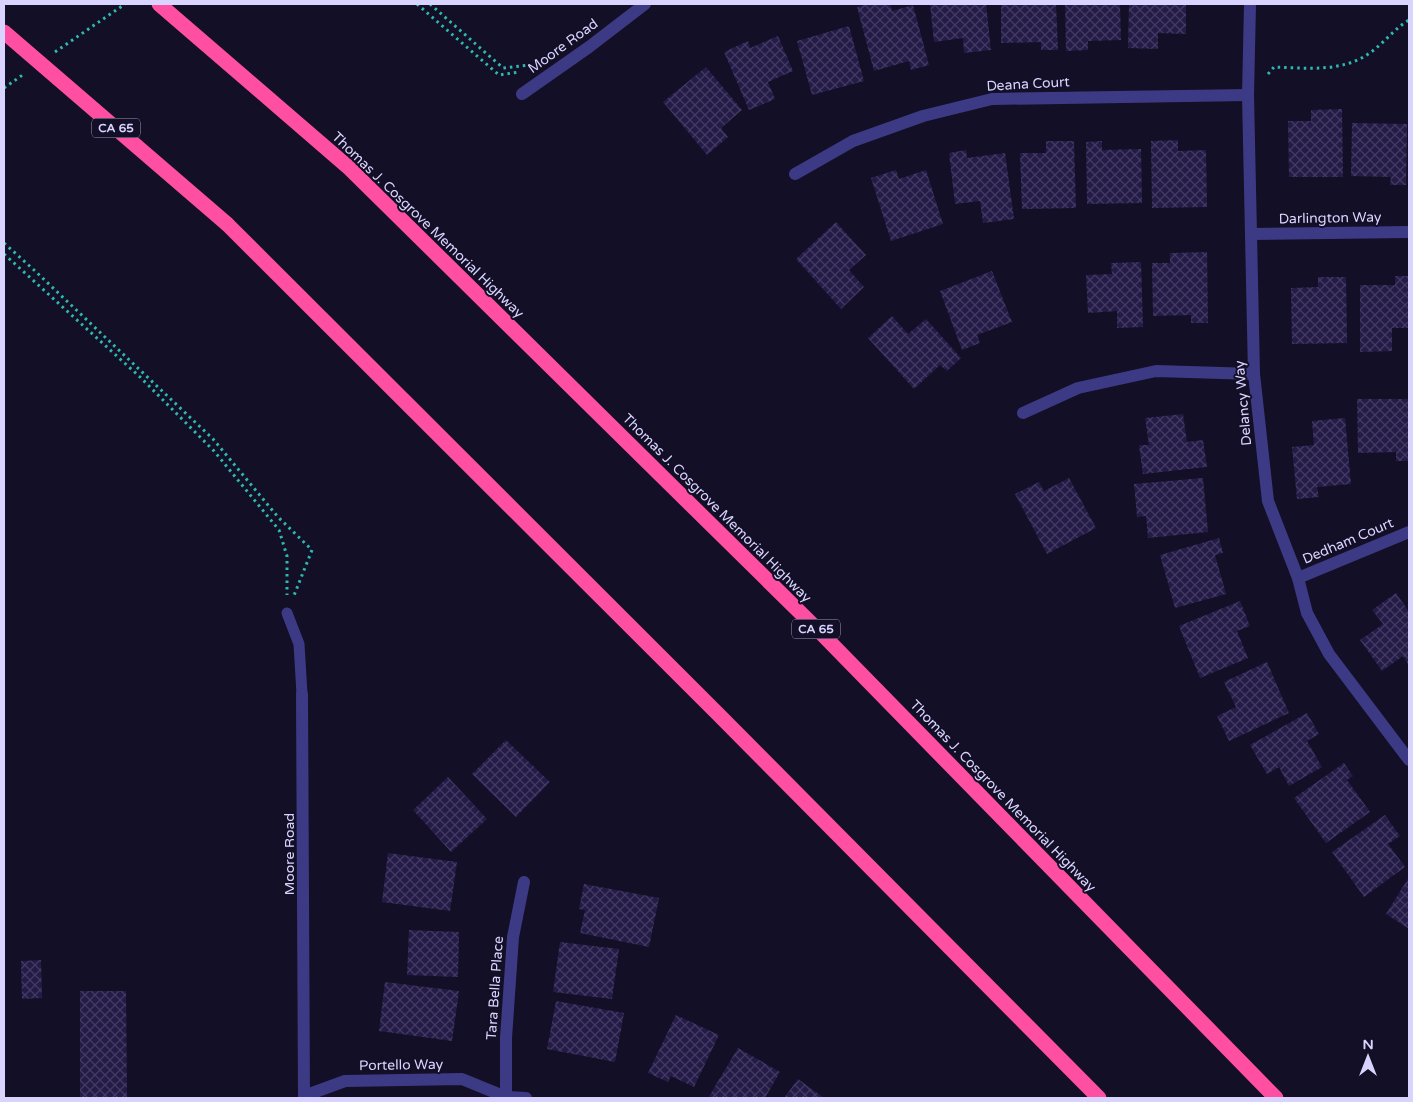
<svg xmlns="http://www.w3.org/2000/svg" width="1413" height="1102" viewBox="0 0 1413 1102" font-family="'Varela Round',sans-serif">
<defs>
<pattern id="building-cross-hatch" width="8" height="8" patternUnits="userSpaceOnUse" patternTransform="scale(1.25)"><rect width="8" height="8" fill="#241b47"/><path d="M0 0l8 8M0 8l8-8" fill="none" stroke="#433b63"/></pattern>
</defs>
<rect width="100%" height="100%" fill="#130f26"/>
<g fill="url(#building-cross-hatch)">
<path d="M867 4H890L892 11 913 5 929 65 911 70 909 61 874 71 857 7Z"/>
<path d="M930 4H986L991 50 964 53 963 38 934 42Z"/>
<path d="M1001 4H1056L1058 50H1041V42L1001 43Z"/>
<path d="M1065 4H1120L1121 40 1088 41V50L1066 51Z"/>
<path d="M1129 4H1186V34L1158 33V49L1128 48Z"/>
<path d="M849 26 864 81 812 95 797 41Z"/>
<path d="M778 36 793 71 768 82 775 99 749 110 724 52 748 41 750 48Z"/>
<path d="M706 67 742 110 721 128 728 137 707 155 663 102Z"/>
<path d="M1342 109 1343 177H1289L1288 121H1311V110Z"/>
<path d="M1352 123 1407 124 1406 185H1390L1391 177 1351 176Z"/>
<path d="M1178 140V151L1206 150 1207 207 1152 208 1151 141Z"/>
<path d="M1046 141H1074L1076 208 1022 209 1020 153H1046Z"/>
<path d="M1102 141V150L1141 149 1142 203 1087 204 1086 142Z"/>
<path d="M966 150 967 158 1005 153 1014 219 983 223 980 201 955 204 949 153Z"/>
<path d="M896 170 899 179 926 170 943 224 891 241 871 178Z"/>
<path d="M836 222 866 255 849 270 864 287 841 309 796 259Z"/>
<path d="M1207 252 1208 323H1191V315L1153 316 1152 263H1170V253Z"/>
<path d="M1141 262 1143 327 1117 328V311L1088 313 1086 275 1112 274 1111 263Z"/>
<path d="M992 271 1012 322 977 335 980 343 962 350 940 291Z"/>
<path d="M1395 276H1409V328H1392V351L1360 352V285H1395Z"/>
<path d="M1318 277H1346L1347 343 1292 344 1291 288 1318 287Z"/>
<path d="M892 316 908 334 926 319 961 358 947 371 940 365 914 389 868 338Z"/>
<path d="M1357 399H1409V461H1396V452L1358 453Z"/>
<path d="M1183 414 1187 442 1203 440 1207 467 1143 474 1139 445H1149L1145 418Z"/>
<path d="M1345 418 1351 484 1317 487 1319 497 1297 499 1292 447 1314 445 1312 421Z"/>
<path d="M1069 478 1096 528 1047 554 1015 494 1039 482 1044 491Z"/>
<path d="M1203 478 1208 532 1148 538 1146 516 1137 517 1134 484Z"/>
<path d="M1219 538 1223 553 1215 555 1226 594 1175 608 1160 555Z"/>
<path d="M1396 593 1409 612V663L1408 664 1403 656 1382 671 1360 640 1383 624 1372 610Z"/>
<path d="M1240 601 1250 626 1237 631 1248 658 1200 678 1179 626Z"/>
<path d="M1267 662 1289 713 1229 741 1217 716 1236 707 1224 682Z"/>
<path d="M1307 713 1319 734 1307 741 1322 767 1289 786 1279 767 1267 774 1250 745Z"/>
<path d="M506 740 550 782 516 817 472 774Z"/>
<path d="M1344 763 1353 776 1347 780 1370 812 1326 843 1294 798Z"/>
<path d="M448 777 487 819 451 852 413 810Z"/>
<path d="M1385 815 1400 836 1388 844 1405 867 1364 897 1332 852Z"/>
<path d="M388 853 457 862 450 911 382 902Z"/>
<path d="M1409 877V929L1386 914Z"/>
<path d="M584 884 659 898 649 947 580 933 585 910 579 909Z"/>
<path d="M409 930 459 932 458 977 407 975Z"/>
<path d="M560 942 619 949 612 999 553 992Z"/>
<path d="M41 960 42 998 22 999 21 961Z"/>
<path d="M385 982 459 991 452 1041 379 1031Z"/>
<path d="M80 991H126L127 1098H80Z"/>
<path d="M556 1001 624 1013 615 1062 547 1049Z"/>
<path d="M676 1015 719 1035 694 1087 671 1076 668 1082 648 1073Z"/>
<path d="M738 1048 780 1072 765 1098H708Z"/>
<path d="M798 1079 824 1098H784Z"/>
</g>
<g fill="none" stroke-linecap="round" stroke-linejoin="round">
<g stroke="#2fb8b0" stroke-width="3" stroke-dasharray="2.5 4" stroke-linecap="butt">
<path d="M417 4 499 75 519 72"/>
<path d="M430 4 503 68 529 65"/>
<path d="M55 52 125 4"/>
<path d="M1268 74 1274 67C1306 68 1343 73 1371 52 1384 43 1395 28 1409 20"/>
<path d="M4 88 24 74"/>
<path d="M4 243 34 270 213 439 278 517 312 550 293 598"/>
<path d="M4 254 140 377 214 451 279 530 287 556V595"/>
</g>
<path stroke="#3d3a85" stroke-width="11" d="M287 613 299 644 302 694"/>
<g stroke="#3d3a85" stroke-width="12">
<path d="M1250 4 1248 95 1254 374 1268 501 1298 578 1307 613 1329 654 1409 760"/>
<path d="M522 94 589 47 645 4"/>
<path d="M795 174 853 141 923 116 992 99 1248 95"/>
<path d="M1251 234 1409 232"/>
<path d="M1023 413 1078 388 1156 371 1254 374"/>
<path d="M1298 578 1409 532"/>
<path d="M302 694 304 1098"/>
<path d="M304 1096 345 1081 462 1079 506 1097 526 1098"/>
<path d="M506 1098V1038L513 937 524 882"/>
</g>
<g stroke="#ff4fa3" stroke-width="15">
<path d="M159 4 348 167 821 633 1276 1098"/>
<path d="M227 224 717 713 1099 1098"/>
</g>
<path stroke="#ff4fa3" stroke-width="15" d="M4 32 227 224"/>
</g>
<g text-anchor="middle" dominant-baseline="central" stroke-width="4" stroke-linejoin="round" paint-order="stroke">
<g fill="#130f26" stroke="#9e99be" stroke-width="1">
<rect x="92" y="118.5" width="48" height="19" rx="4"/>
<rect x="792" y="619.5" width="48" height="19" rx="4"/>
</g>
<g font-size="12" font-weight="bold" fill="#d9d4ff">
<text x="116" y="128">CA 65</text>
<text x="816" y="629">CA 65</text>
</g>
<g font-size="14" fill="#d9d4ff" stroke="#130f26">
<text transform="translate(563 46) rotate(-36)">Moore Road</text>
<text transform="translate(1028 84) rotate(-3)">Deana Court</text>
<text transform="translate(1330 218) rotate(-1)">Darlington Way</text>
<text transform="translate(428 225) rotate(44)">Thomas J. Cosgrove Memorial Highway</text>
<text transform="translate(1243 403) rotate(-95)">Delancy Way</text>
<text transform="translate(717 508) rotate(45)">Thomas J. Cosgrove Memorial Highway</text>
<text transform="translate(1348 541) rotate(-23)">Dedham Court</text>
<text transform="translate(1003 796) rotate(46)">Thomas J. Cosgrove Memorial Highway</text>
<text transform="translate(289 854) rotate(-90)">Moore Road</text>
<text transform="translate(495 988) rotate(-86)">Tara Bella Place</text>
<text transform="translate(401 1065) rotate(-1)">Portello Way</text>
</g>
</g>
<rect width="1413" height="1102" fill="none" stroke="#d9d4ff" stroke-width="10"/>
<g transform="translate(1368 1057)" stroke="#130f26" stroke-width="4" paint-order="stroke">
<path d="M0-4L9 19L0 12L-9 19Z" fill="#d9d4ff"/>
<text y="-8" font-size="14" font-weight="bold" text-anchor="middle" fill="#d9d4ff">N</text>
</g>
</svg>
